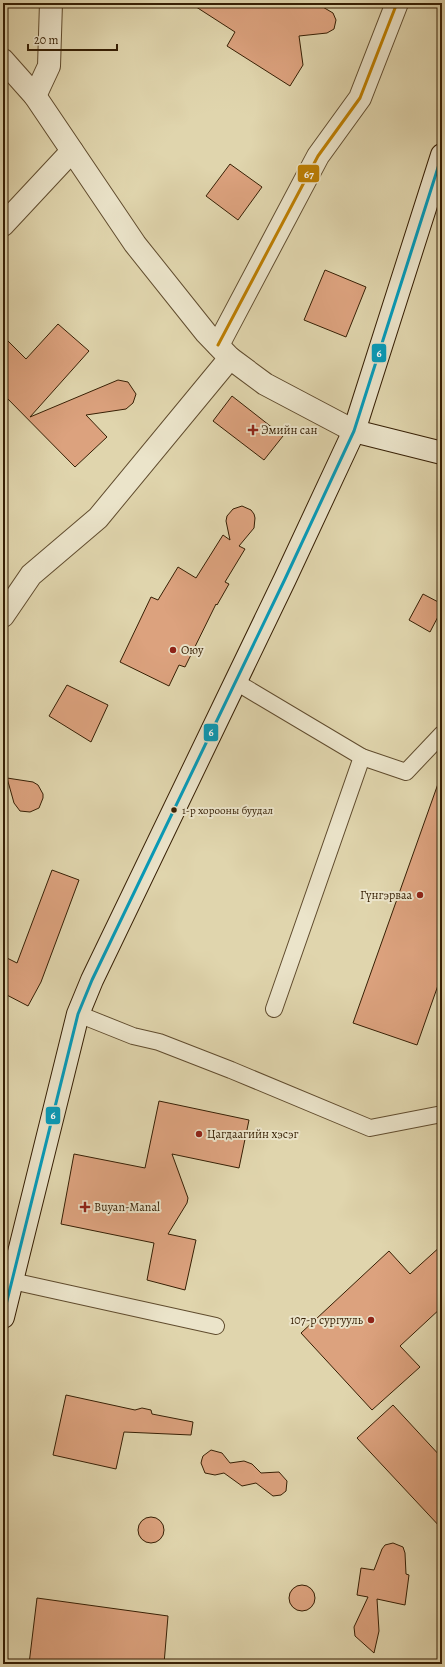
<svg xmlns="http://www.w3.org/2000/svg" width="445" height="1667" viewBox="0 0 445 1667" font-family="Alegreya,serif">
<rect width="100%" height="100%" fill="#e0d5ad"/>
<filter id="stains"><feTurbulence type="fractalNoise" baseFrequency=".005" numOctaves="4"/><feColorMatrix values="0 0 0 0 .2 0 0 0 0 .09 0 0 0 0 .02 0 0 0 .5 -.17"/></filter>
<radialGradient id="worn" r=".72"><stop offset=".6" stop-color="#630" stop-opacity="0"/><stop offset="1" stop-color="#630" stop-opacity=".3"/></radialGradient>
<g fill="#dca27e" stroke="#361f04">
<path d="M190 3H316L333 13 336 20 334 29 327 33 299 36 303 65 290 86 227 46 235 32Z"/>
<path d="M230 164 262 187 238 220 206 196Z"/>
<path d="M325 270 366 287 346 337 304 320Z"/>
<path d="M58 324 89 351 30 417 118 380 128 382 136 394 133 403 126 409 86 415 107 437 75 467 3 394V336L26 359Z"/>
<path d="M232 396 283 436 264 460 213 421Z"/>
<path d="M242 506 251 510 254 514 255 518 254 528 239 546 245 549 225 582 229 584 217 605 216 604 185 667 179 665 169 686 120 662 151 597 158 600 178 567 196 578 223 535 230 540 226 521 227 516 233 509Z"/>
<path d="M423 594 442 604V609L430 632 409 620Z"/>
<path d="M67 685 108 705 91 742 49 716Z"/>
<path d="M7 778 33 782 38 785 43 794V798L39 808 30 812 20 811 14 803Z"/>
<path d="M439 781 442 782V974L417 1045 353 1023Z"/>
<path d="M52 870 79 880 41 982 28 1006 3 993V956L17 963Z"/>
<path d="M159 1101 249 1120 239 1168 172 1154 188 1198 187 1203 168 1234 196 1240 185 1290 147 1280 154 1243 61 1224 74 1154 145 1168Z"/>
<path d="M442 1245V1307L400 1346 420 1367 372 1410 301 1333 389 1251 410 1274Z"/>
<path d="M66 1395 135 1410 142 1408 151 1410 152 1414 193 1422 191 1435 124 1432 116 1469 53 1455Z"/>
<path d="M393 1405 442 1458V1529L357 1438Z"/>
<path d="M211 1450 222 1453 230 1463 244 1461 252 1464 261 1473 279 1472 287 1481 286 1491 281 1495 273 1496 256 1483 242 1486 224 1473 215 1475 205 1473 201 1463 202 1459 203 1456Z"/>
<circle cx="151" cy="1530" r="13"/>
<path d="M393 1543 403 1547 405 1553 406 1574 409 1575 405 1605 377 1599 379 1631 374 1653 355 1636 354 1627 368 1597 357 1595 361 1568 374 1570 382 1549 385 1545Z"/>
<circle cx="302" cy="1598" r="13"/>
<path d="M37 1598 168 1616 164 1664H29Z"/>
</g>
<g fill="none" stroke-linecap="round" stroke-linejoin="round">
<g stroke="#604c2e" stroke-width="18">
<g id="service">
<path d="M236 682 362 757 406 772 442 734"/>
<path d="M274 1009 362 757"/>
<path d="M78 1014 133 1036 159 1042 231 1070 370 1128 442 1114"/>
<path d="M12 1281 216 1326"/>
</g>
</g>
<g stroke="#604c2e" stroke-width="24">
<g id="minor">
<path d="M35 96 49 66 51 3"/>
<path d="M3 225 72 151"/>
<path d="M218 345 318 156 360 98 397 3"/>
<path d="M3 616 31 575 98 518 230 358"/>
</g>
</g>
<g stroke="#604c2e" stroke-width="24">
<path id="tertiary" d="M3 60 35 96 135 244 206 333 230 358 265 384 354 431"/>
</g>
<g stroke="#361f04" stroke-width="24">
<g id="secondary">
<path d="M354 431 442 453"/>
<path d="M3 1317 78 1014 92 980 285 579 354 431 442 155"/>
</g>
</g>
<use href="#service" stroke="#ebe4ca" stroke-width="16"/>
<use href="#minor" stroke="#ebe4ca" stroke-width="22"/>
<use href="#tertiary" stroke="#ebe4ca" stroke-width="22"/>
<use href="#secondary" stroke="#ebe4ca" stroke-width="22"/>
<g stroke="#ebe4ca" stroke-width="6">
<path id="bus-1" d="M218 345 318 156 360 98 397 3"/>
</g>
<g stroke="#ebe4ca" stroke-width="6">
<path id="bus-2" d="M3 1317 78 1014 92 980 285 579 354 431 442 155"/>
</g>
<use href="#bus-1" stroke="#bd7e01" stroke-width="3"/>
<use href="#bus-2" stroke="#059bba" stroke-width="3"/>
</g>
<g fill="#8f2418" stroke="#ebe4ca" stroke-width="1.5">
<path d="M251 424h4v4h4v4h-4v4h-4v-4h-4v-4h4z"/>
<circle cx="173" cy="650" r="4"/>
<circle cx="420" cy="895" r="4"/>
<circle cx="199" cy="1134" r="4"/>
<path d="M83 1201h4v4h4v4h-4v4h-4v-4h-4v-4h4z"/>
<circle cx="371" cy="1320" r="4"/>
</g>
<circle fill="#361f04" stroke="#ebe4ca" stroke-width="1.5" cx="174" cy="810" r="3.5"/>
<g text-anchor="middle" dominant-baseline="central" stroke-width="4" stroke-linejoin="round" paint-order="stroke">
<g font-size="11" fill="#361f04" stroke="#ebe4ca" text-anchor="start">
<text x="182" y="810">1-р хорооны буудал</text>
</g>
<g font-size="12" fill="#361f04" stroke="#ebe4ca" text-anchor="start">
<text x="261" y="430">Эмийн сан</text>
<text x="181" y="650">Оюу</text>
<text x="412" y="895" text-anchor="end">Гүнгэрваа</text>
<text x="207" y="1134">Цагдаагийн хэсэг</text>
<text x="94" y="1207">Buyan-Manal</text>
<text x="363" y="1320" text-anchor="end">107-р сургууль</text>
</g>
</g>
<g stroke="#ebe4ca" stroke-width="1.5">
<rect x="297" y="164" width="23" height="19" rx="4" fill="#bd7e01"/>
<rect x="371" y="343" width="16" height="20" rx="4" fill="#059bba"/>
<rect x="203" y="723" width="16" height="19" rx="4" fill="#059bba"/>
<rect x="45" y="1106" width="16" height="19" rx="4" fill="#059bba"/>
</g>
<g font-size="11" text-anchor="middle" font-weight="bold" fill="#fff">
<text x="309" y="178">67</text>
<text x="379" y="357">6</text>
<text x="211" y="736">6</text>
<text x="53" y="1119">6</text>
</g>
<rect width="445" height="1667" fill="none" stroke="#e0d5ad" stroke-width="16"/>
<rect x="4" y="4" width="437" height="1659" fill="none" stroke="#361f04" stroke-width="2"/>
<rect x="8" y="8" width="429" height="1651" fill="none" stroke="#361f04"/>
<path d="M28 44v6h89v-6" fill="none" stroke="#361f04" stroke-width="2"/>
<text x="34" y="44" font-size="12" fill="#361f04" stroke="#ebe4ca" stroke-width="3" paint-order="stroke">20 m</text>
<rect width="100%" height="100%" filter="url(#stains)"/>
<rect width="100%" height="100%" fill="url(#worn)"/>
</svg>
